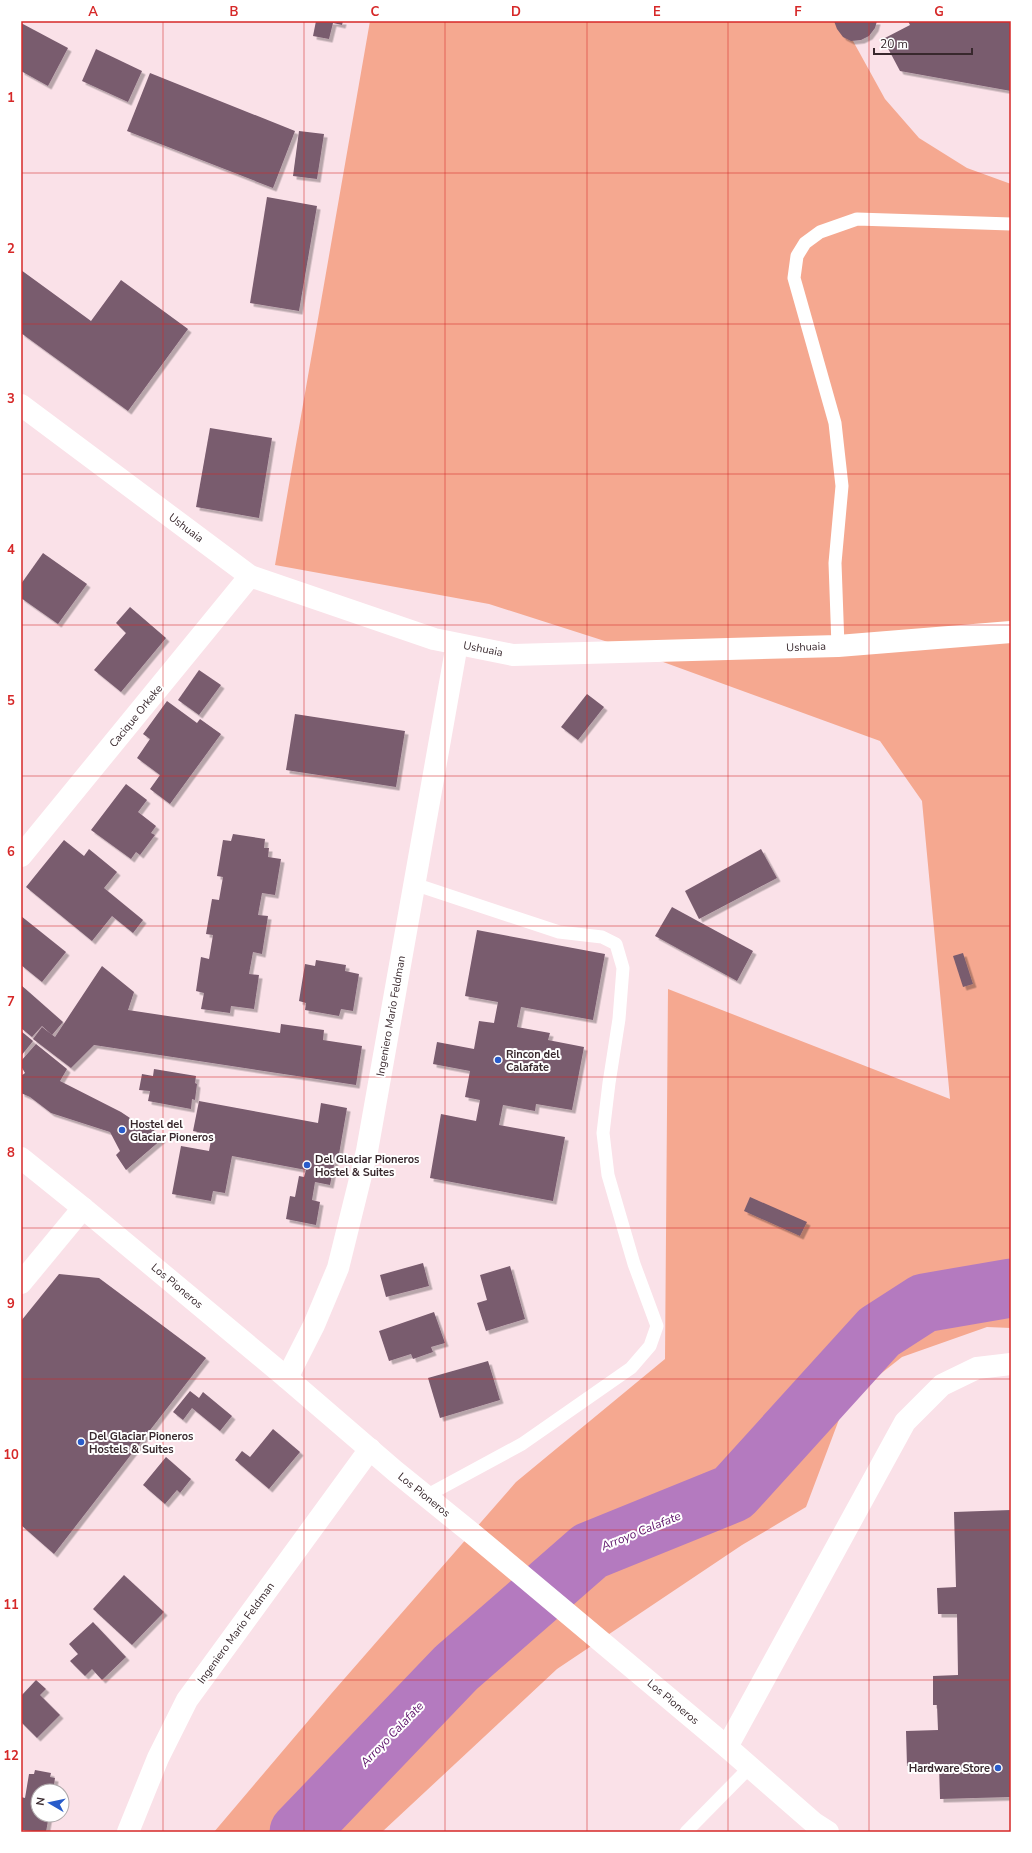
<svg xmlns="http://www.w3.org/2000/svg" width="1032" height="1853" viewBox="0 0 1032 1853" font-family="'Nunito Sans',sans-serif">
<defs>
<filter id="shadow"><feDropShadow dx="3.5" dy="3.5" stdDeviation="0" flood-color="#0004"/></filter>
</defs>
<rect width="100%" height="100%" fill="#fae1e8"/>
<path fill="#f5a890" d="M370 21H842L885 99 919 138 967 168 1011 184V1328L987 1327 902 1357 846 1401 806 1507 742 1545 557 1669 382 1832H214L331 1694 516 1482 665 1359 668 989 950 1099 922 801 880 741 611 643 489 604 275 565Z"/>
<g fill="none" stroke-linecap="round" stroke-linejoin="round">
<path stroke="#b47abf" stroke-width="59" d="M299 1832 456 1668 590 1551 733 1493 879 1332 924 1303 1011 1288"/>
</g>
<g fill="#795b6e" filter="url(#shadow)">
<path d="M316 21H343L342 25 333 23 329 39 313 36Z"/>
<path d="M834 21H877L875 28 869 36 861 40 851 41 843 37 837 29Z"/>
<path d="M908 21H1011V91L900 71 883 39 910 25Z"/>
<path d="M21 23 68 48 48 86 21 71Z"/>
<path d="M96 49 142 71 128 102 82 81Z"/>
<path d="M150 73 295 131 273 188 127 131Z"/>
<path d="M299 131 324 134 317 179 293 176Z"/>
<path d="M267 197 317 206 299 311 250 303Z"/>
<path d="M21 270 91 321 121 280 188 329 128 411 21 333Z"/>
<path d="M210 428 272 438 259 518 196 507Z"/>
<path d="M43 553 87 584 58 624 21 598V584Z"/>
<path d="M130 607 166 638 121 692 94 670 126 633 116 623Z"/>
<path d="M199 670 221 685 199 715 178 700Z"/>
<path d="M587 694 604 707 578 740 561 727Z"/>
<path d="M167 701 197 723 200 719 221 734 170 804 150 789 160 775 137 758 150 739 143 734Z"/>
<path d="M295 714 405 731 396 787 286 770Z"/>
<path d="M126 784 147 800 138 812 156 826 151 833 155 835 140 855 136 852 131 859 91 830Z"/>
<path d="M233 834 265 839 264 848H269L268 857 281 859 275 895 262 893 258 915 268 916 262 954 253 952 249 974 259 975 254 1009 231 1006 230 1013 201 1009 204 993 196 991 201 957 209 959 213 935 206 934 212 899 219 900 223 877 217 876 223 840 231 841Z"/>
<path d="M64 840 84 856 89 849 117 872 104 888 143 920 133 933 112 916 92 941 26 887Z"/>
<path d="M761 849 777 878 699 919 685 891Z"/>
<path d="M672 907 753 951 737 981 655 936Z"/>
<path d="M21 916 66 952 42 982 21 965Z"/>
<path d="M477 930 605 954 593 1020 521 1007 517 1027 550 1033 548 1040 584 1047 572 1110 536 1104 535 1111 503 1105 499 1125 565 1137 553 1201 430 1178 441 1114 476 1121 480 1100 465 1097 470 1071 433 1064 437 1042 474 1049 479 1021 494 1023 498 1002 465 996Z"/>
<path d="M963 953 973 984 963 987 953 956Z"/>
<path d="M316 960 346 965 345 971 359 974 353 1011 341 1009 339 1016 305 1010 306 1003 299 1001 305 964 315 966Z"/>
<path d="M102 966 134 992 128 1010 280 1033 281 1024 324 1030 323 1040 362 1046 356 1085 94 1045 71 1068 33 1039 42 1027 55 1037Z"/>
<path d="M21 985 63 1022 52 1035 42 1026 32 1037 21 1028Z"/>
<path d="M21 1031 33 1041 21 1056Z"/>
<path d="M36 1044 67 1069 60 1081 121 1112 142 1126 147 1123 162 1139 126 1170 116 1155 120 1151 110 1132 51 1113 30 1097 21 1093V1076L25 1073 21 1066V1061Z"/>
<path d="M154 1069 196 1076 195 1083 197 1084 195 1100 192 1099 191 1109 148 1101 150 1091 139 1090 142 1074 153 1076Z"/>
<path d="M199 1101 318 1123 321 1103 347 1108 338 1160H335L330 1185 315 1182 312 1200 320 1202 316 1225 286 1219 290 1196 295 1197 299 1176 304 1177 306 1170 232 1156 225 1193 213 1191 211 1201 172 1194 181 1146 209 1151 212 1135 193 1131Z"/>
<path d="M750 1197 807 1222 800 1236 744 1211Z"/>
<path d="M423 1263 429 1286 386 1297 380 1275Z"/>
<path d="M510 1266 525 1319 486 1331 477 1303 487 1300 480 1275Z"/>
<path d="M59 1274 99 1278 206 1358 54 1554 21 1525V1321Z"/>
<path d="M434 1312 445 1343 431 1347 433 1352 413 1359 411 1354 389 1361 379 1331Z"/>
<path d="M488 1361 500 1400 440 1418 428 1378Z"/>
<path d="M190 1391 199 1398 203 1392 232 1416 220 1431 192 1408 183 1420 173 1412Z"/>
<path d="M273 1429 300 1452 269 1489 235 1460 242 1451 250 1457Z"/>
<path d="M166 1457 191 1479 180 1493 177 1490 165 1504 143 1485Z"/>
<path d="M1011 1510V1797L940 1799 939 1765 907 1766 906 1731 938 1730 937 1705H933V1676L958 1675 957 1614H938L937 1588 956 1587 954 1512Z"/>
<path d="M124 1575 164 1612 132 1645 93 1609Z"/>
<path d="M93 1622 126 1657 102 1680 92 1669 85 1676 70 1661 78 1654 69 1644Z"/>
<path d="M36 1680 46 1689 40 1695 60 1715 37 1738 21 1722V1696Z"/>
<path d="M35 1770 51 1773 50 1777 55 1778 53 1791H38V1815H49L46 1832 21 1830V1797L25 1798 29 1774H34Z"/>
</g>
<g fill="none" stroke-linecap="round" stroke-linejoin="round">
<g stroke="#fff" stroke-width="13">
<path d="M838 646 835 563 842 486 835 423 794 278 797 256 805 243 820 232 857 219 1011 224"/>
<path d="M414 884 559 932 602 937 616 944 623 968 619 1019 609 1083 603 1133 608 1175 634 1264 657 1326 650 1346 631 1368 522 1444 426 1496"/>
<path d="M686 1832 750 1767"/>
</g>
<g stroke="#fff" stroke-width="22">
<path d="M21 405 250 576 434 639 513 655 838 646 1011 632"/>
<path d="M21 856 250 576"/>
<path d="M21 1158 83 1208 287 1378 395 1471 474 1535 727 1747 814 1823 828 1832"/>
<path d="M21 1283 83 1208"/>
<path d="M287 1378 314 1325 338 1268 367 1151 457 644"/>
<path d="M727 1747 905 1422 942 1385 977 1368 1011 1364"/>
<path d="M128 1832 158 1758 187 1700 370 1449"/>
</g>
</g>
<path fill="none" stroke="#d62828" stroke-width="1" stroke-opacity="0.55" d="M163 21V1832M304 21V1832M445 21V1832M587 21V1832M728 21V1832M869 21V1832M21 173H1011M21 324H1011M21 474H1011M21 625H1011M21 776H1011M21 926H1011M21 1077H1011M21 1228H1011M21 1379H1011M21 1530H1011M21 1680H1011"/>
<g fill="#295cca" stroke="#fff" stroke-width="1.5">
<circle cx="498" cy="1060" r="4"/>
<circle cx="122" cy="1130" r="4"/>
<circle cx="307" cy="1165" r="4"/>
<circle cx="81" cy="1442" r="4"/>
<circle cx="998" cy="1768" r="4"/>
</g>
<g text-anchor="middle" dominant-baseline="central" stroke-width="4" stroke-linejoin="round" paint-order="stroke">
<g font-size="11" fill="#38282d" stroke="#fff">
<text transform="translate(186 528) rotate(37)">Ushuaia</text>
<text transform="translate(806 647) rotate(-2)">Ushuaia</text>
<text transform="translate(483 649) rotate(11)">Ushuaia</text>
<text transform="translate(136 716) rotate(-51)">Cacique Orkeke</text>
<text transform="translate(391 1016) rotate(-80)">Ingeniero Mario Feldman</text>
<text transform="translate(177 1286) rotate(40)">Los Pioneros</text>
<text transform="translate(424 1495) rotate(39)">Los Pioneros</text>
<text transform="translate(236 1633) rotate(-54)">Ingeniero Mario Feldman</text>
<text transform="translate(673 1702) rotate(40)">Los Pioneros</text>
</g>
<g font-size="11" font-weight="bold" fill="#38282d" stroke="#fff" text-anchor="start">
<text x="506" y="1054">Rincon del<tspan x="506" dy="13">Calafate</tspan></text>
<text x="130" y="1124">Hostel del<tspan x="130" dy="13">Glaciar Pioneros</tspan></text>
<text x="315" y="1159">Del Glaciar Pioneros<tspan x="315" dy="13">Hostel &amp; Suites</tspan></text>
<text x="89" y="1436">Del Glaciar Pioneros<tspan x="89" dy="13">Hostels &amp; Suites</tspan></text>
<text x="990" y="1768" text-anchor="end">Hardware Store</text>
</g>
<g font-size="12" font-style="italic" fill="#5d136a" stroke="#fff">
<text transform="translate(641 1531) rotate(-22)">Arroyo Calafate</text>
<text transform="translate(392 1734) rotate(-46)">Arroyo Calafate</text>
</g>
</g>
<rect width="1032" height="1853" fill="none" stroke="#ffffff" stroke-width="44"/>
<g transform="translate(50 1803) rotate(279)"><circle r="19" fill="#ffffff" stroke="#afa9ab"/>
<path d="M0-3L7 15L0 10L-7 15Z" fill="#295cca"/>
<text y="-6" font-size="11" font-weight="bold" text-anchor="middle" fill="#38282d">N</text>
</g>
<path d="M874 48v6h98v-6" fill="none" stroke="#38282d" stroke-width="2"/>
<text x="880" y="48" font-size="12" fill="#38282d" stroke="#ffffff" stroke-width="3" paint-order="stroke">20 m</text>
<rect x="22" y="22" width="988" height="1809" fill="none" stroke="#d62828" stroke-width="1.5"/>
<g font-size="13" text-anchor="middle" font-weight="bold" fill="#d62828">
<text x="93" y="16">A</text>
<text x="234" y="16">B</text>
<text x="375" y="16">C</text>
<text x="516" y="16">D</text>
<text x="657" y="16">E</text>
<text x="798" y="16">F</text>
<text x="939" y="16">G</text>
<text x="11" y="102">1</text>
<text x="11" y="253">2</text>
<text x="11" y="403">3</text>
<text x="11" y="554">4</text>
<text x="11" y="705">5</text>
<text x="11" y="856">6</text>
<text x="11" y="1006">7</text>
<text x="11" y="1157">8</text>
<text x="11" y="1308">9</text>
<text x="11" y="1459">10</text>
<text x="11" y="1609">11</text>
<text x="11" y="1760">12</text>
</g>
</svg>
